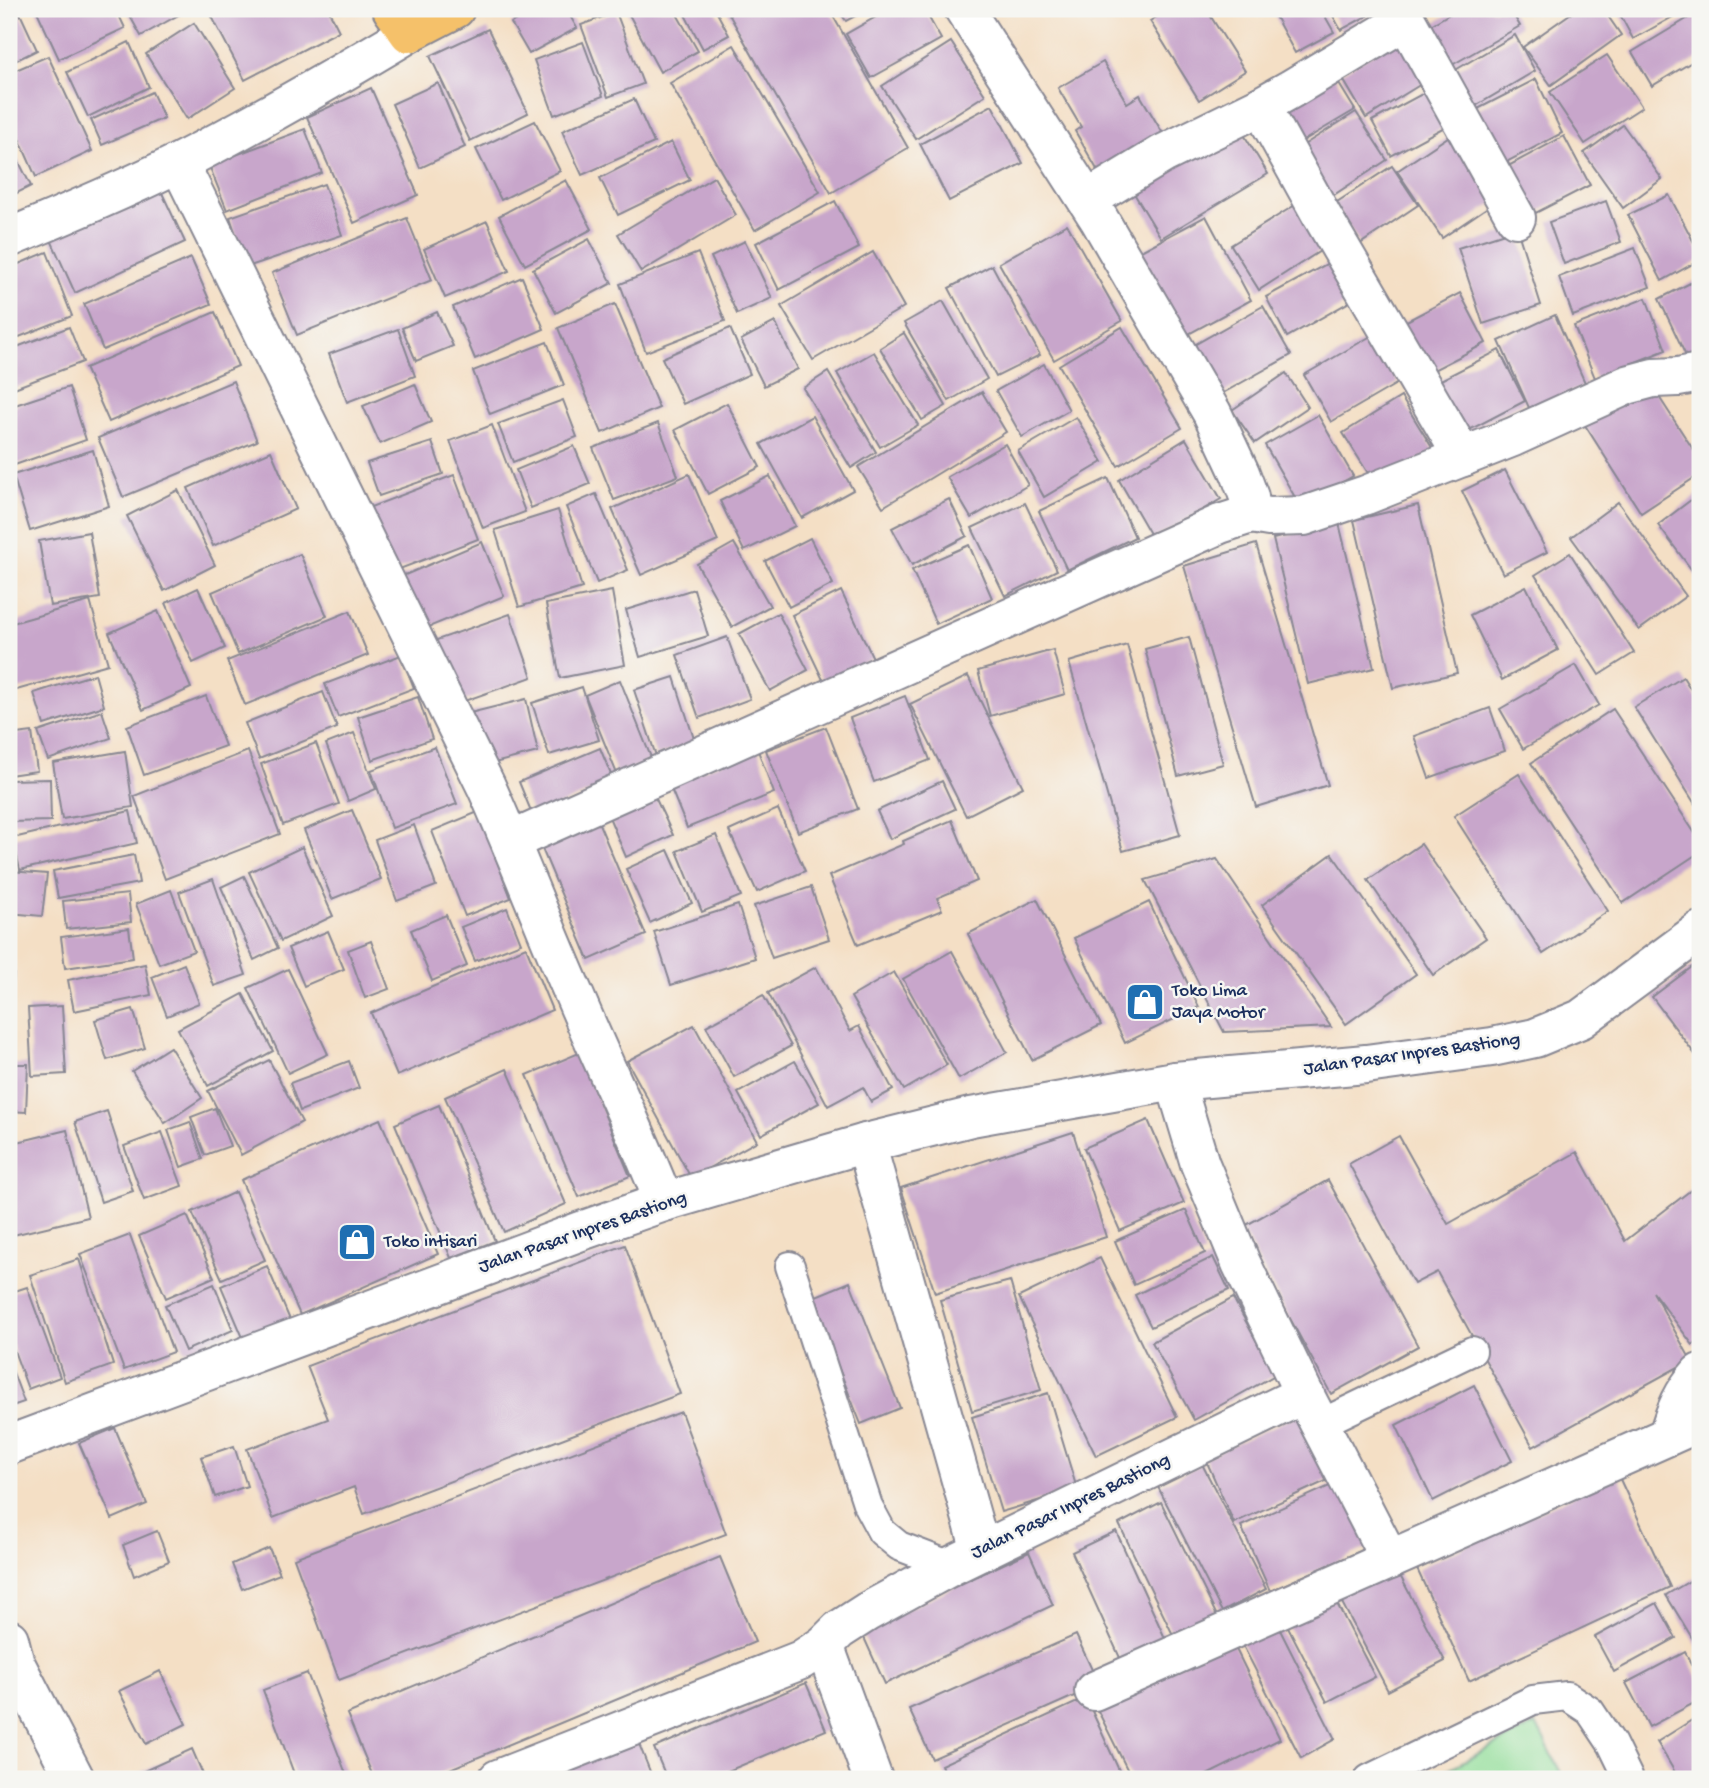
<svg xmlns="http://www.w3.org/2000/svg" width="1709" height="1788" viewBox="0 0 1709 1788" font-family="'Gochi Hand',sans-serif">
<rect width="100%" height="100%" fill="#f6f6f2"/>
<filter id="ink" filterUnits="userSpaceOnUse"><feTurbulence type="fractalNoise" baseFrequency=".0143" numOctaves="2"/><feDisplacementMap in="SourceGraphic" scale="14" xChannelSelector="R" yChannelSelector="G"/><feConvolveMatrix kernelMatrix="1 2 1 2 8 2 1 2 1" color-interpolation-filters="sRGB"/></filter>
<filter id="wash" filterUnits="userSpaceOnUse"><feTurbulence type="fractalNoise" baseFrequency=".00686" numOctaves="4" result="noise"/><feDisplacementMap in="SourceGraphic" scale="28" xChannelSelector="R" yChannelSelector="G"/><feGaussianBlur stdDeviation="1.57" result="paint"/><feColorMatrix in="noise" values="0 0 0 0 0 0 0 0 0 0 0 0 0 0 0 0 0 1.4 0 .05"/><feComposite in="paint" operator="in"/></filter>
<g filter="url(#wash)">
<rect width="100%" height="100%" fill="#f4dfc5"/>
<path fill="#94df9b" stroke="#58877c" stroke-width="2" d="M1536 1724 1564 1779H1429Z"/>
<g id="blocks">
<g fill="#c8a6cb">
<path d="M9 9H18L37 50 9 64Z"/>
<path d="M36 9H116L125 28 59 59Z"/>
<path d="M126 9H189L141 36Z"/>
<path d="M208 9H328L339 31 245 80Z"/>
<path d="M535 9H566L577 28 529 54 511 23Z"/>
<path d="M626 9H674L698 51 660 72Z"/>
<path d="M682 9H715L729 35 703 49Z"/>
<path d="M726 9H829L908 148 831 193Z"/>
<path d="M838 9H868L846 21Z"/>
<path d="M890 9H924L941 39 871 78 846 34Z"/>
<path d="M1169 9H1206L1245 71 1199 100 1150 21Z"/>
<path d="M1271 9H1321L1334 32 1295 53Z"/>
<path d="M1329 9H1380L1341 30Z"/>
<path d="M1458 9H1510L1520 26 1445 69 1422 30Z"/>
<path d="M1577 9H1603L1621 35 1551 85 1523 47Z"/>
<path d="M1617 9H1687L1633 39Z"/>
<path d="M1700 11V57L1652 86 1632 52Z"/>
<path d="M616 12 643 84 608 97 581 25Z"/>
<path d="M194 23 235 88 187 119 146 54Z"/>
<path d="M488 29 528 113 470 141 430 56Z"/>
<path d="M1405 34 1431 78 1366 118 1340 74Z"/>
<path d="M1515 35 1535 71 1472 108 1452 72Z"/>
<path d="M129 42 149 87 88 117 67 72Z"/>
<path d="M583 42 603 96 554 115 534 60Z"/>
<path d="M951 42 985 95 916 139 882 86Z"/>
<path d="M734 45 820 192 755 230 670 83Z"/>
<path d="M1607 55 1642 107 1585 144 1550 92Z"/>
<path d="M48 56 92 151 36 177 9 116V73Z"/>
<path d="M1103 62 1127 103 1140 95 1168 142 1103 180 1075 131 1081 127 1058 88Z"/>
<path d="M1333 74 1355 110 1291 148 1270 112Z"/>
<path d="M1536 79 1562 133 1495 168 1468 114Z"/>
<path d="M438 83 465 147 420 168 392 104Z"/>
<path d="M371 88 418 195 354 223 307 117Z"/>
<path d="M1433 88 1452 123 1391 156 1372 121Z"/>
<path d="M152 92 164 118 102 145 91 120Z"/>
<path d="M634 99 654 143 582 175 562 131Z"/>
<path d="M992 105 1023 163 949 201 920 144Z"/>
<path d="M1356 112 1387 160 1323 202 1291 153Z"/>
<path d="M535 121 560 171 501 200 476 149Z"/>
<path d="M1238 125 1268 174 1161 238 1132 190Z"/>
<path d="M1623 125 1662 179 1623 208 1584 153Z"/>
<path d="M305 129 322 173 227 210 209 165Z"/>
<path d="M1454 133 1498 200 1442 238 1397 171Z"/>
<path d="M1564 136 1590 185 1526 218 1501 170Z"/>
<path d="M9 142 31 186 9 197Z"/>
<path d="M671 142 690 180 618 215 600 178Z"/>
<path d="M1392 166 1418 205 1360 244 1334 204Z"/>
<path d="M714 177 736 215 641 272 618 234Z"/>
<path d="M156 180 185 242 75 293 47 231Z"/>
<path d="M566 180 592 229 525 265 499 216Z"/>
<path d="M324 184 342 235 247 267 230 217Z"/>
<path d="M1669 195 1700 254V260L1662 281 1628 215Z"/>
<path d="M835 201 859 248 779 290 756 243Z"/>
<path d="M1606 201 1621 242 1564 264 1549 222Z"/>
<path d="M1300 202 1328 246 1259 290 1231 245Z"/>
<path d="M1206 216 1251 300 1185 336 1139 252Z"/>
<path d="M407 218 432 280 297 335 272 273Z"/>
<path d="M487 221 509 271 445 298 424 249Z"/>
<path d="M1067 224 1122 321 1054 360 999 263Z"/>
<path d="M1517 229 1541 305 1483 324 1458 248Z"/>
<path d="M589 239 612 283 556 313 533 269Z"/>
<path d="M745 241 772 298 737 314 711 257Z"/>
<path d="M1635 248 1650 287 1573 316 1559 277Z"/>
<path d="M47 252 72 316 9 341V268Z"/>
<path d="M873 252 904 307 813 360 781 306Z"/>
<path d="M698 253 725 321 646 352 620 284Z"/>
<path d="M191 258 211 304 103 350 84 304Z"/>
<path d="M1330 262 1351 301 1287 337 1266 297Z"/>
<path d="M992 265 1040 355 996 377 949 288Z"/>
<path d="M522 277 544 329 475 359 453 307Z"/>
<path d="M1700 278V370L1694 373 1659 299Z"/>
<path d="M1460 293 1486 343 1422 376 1397 326Z"/>
<path d="M1646 298 1666 350 1595 378 1574 326Z"/>
<path d="M943 301 987 379 949 401 904 323Z"/>
<path d="M615 304 659 408 602 433 558 328Z"/>
<path d="M1263 306 1291 355 1216 397 1189 348Z"/>
<path d="M215 312 238 366 109 422 85 368Z"/>
<path d="M437 312 453 346 416 361 402 328Z"/>
<path d="M1555 315 1586 385 1530 410 1499 341Z"/>
<path d="M775 322 798 369 764 386 741 340Z"/>
<path d="M69 327 83 362 9 390V350Z"/>
<path d="M1122 327 1182 428 1118 466 1059 365Z"/>
<path d="M730 328 750 374 683 404 662 358Z"/>
<path d="M398 329 415 376 347 402 329 354Z"/>
<path d="M904 333 946 406 922 420 880 348Z"/>
<path d="M1371 336 1398 383 1331 422 1304 375Z"/>
<path d="M547 342 564 385 490 414 473 371Z"/>
<path d="M1499 350 1525 401 1456 437 1429 386Z"/>
<path d="M874 352 918 425 880 447 837 373Z"/>
<path d="M1044 364 1069 410 1022 437 996 391Z"/>
<path d="M828 372 876 452 851 468 803 388Z"/>
<path d="M1286 373 1308 407 1255 443 1232 410Z"/>
<path d="M1648 380 1700 460V474L1641 513 1583 422Z"/>
<path d="M233 381 257 441 123 497 98 438Z"/>
<path d="M415 384 431 422 380 444 363 406Z"/>
<path d="M69 387 86 440 9 467V407Z"/>
<path d="M982 392 1006 432 883 507 858 467Z"/>
<path d="M1401 397 1434 451 1376 486 1343 433Z"/>
<path d="M563 400 577 437 513 462 498 424Z"/>
<path d="M727 403 760 467 708 494 675 430Z"/>
<path d="M1318 415 1353 476 1300 506 1265 445Z"/>
<path d="M812 416 853 490 802 518 761 444Z"/>
<path d="M1076 417 1103 462 1044 497 1018 451Z"/>
<path d="M658 423 678 476 614 500 593 448Z"/>
<path d="M492 425 525 512 483 528 450 441Z"/>
<path d="M1186 439 1221 499 1153 539 1119 480Z"/>
<path d="M432 442 443 474 379 496 367 463Z"/>
<path d="M1005 444 1028 485 971 518 947 477Z"/>
<path d="M574 446 590 484 531 508 516 470Z"/>
<path d="M93 450 109 506 30 531 13 475Z"/>
<path d="M271 451 296 509 213 546 188 488Z"/>
<path d="M1505 470 1547 552 1503 574 1462 491Z"/>
<path d="M689 474 718 541 641 575 612 509Z"/>
<path d="M454 475 478 539 384 575 360 511Z"/>
<path d="M770 476 795 526 744 551 720 501Z"/>
<path d="M1108 478 1135 537 1067 570 1039 511Z"/>
<path d="M178 490 215 565 164 591 127 516Z"/>
<path d="M1700 493V581L1658 525Z"/>
<path d="M596 494 628 570 597 583 566 507Z"/>
<path d="M949 499 967 536 912 565 892 528Z"/>
<path d="M1618 502 1686 596 1639 630 1571 537Z"/>
<path d="M1025 503 1057 570 1005 596 972 528Z"/>
<path d="M1418 505 1457 673 1393 688 1354 520Z"/>
<path d="M558 510 582 588 519 607 495 530Z"/>
<path d="M1339 523 1374 668 1308 684 1273 539Z"/>
<path d="M89 532 100 598 50 606 39 541Z"/>
<path d="M810 538 833 584 789 607 765 561Z"/>
<path d="M482 542 504 596 412 634 391 581Z"/>
<path d="M734 543 770 606 732 627 697 564Z"/>
<path d="M1256 544 1328 785 1256 807 1184 566Z"/>
<path d="M969 545 992 598 936 624 912 570Z"/>
<path d="M1570 553 1634 653 1599 675 1535 575Z"/>
<path d="M300 554 327 616 238 654 212 592Z"/>
<path d="M1526 586 1558 650 1502 680 1470 615Z"/>
<path d="M198 588 225 648 193 663 166 603Z"/>
<path d="M694 589 708 636 640 657 626 610Z"/>
<path d="M612 591 625 665 560 678 546 604Z"/>
<path d="M841 591 873 658 824 682 792 615Z"/>
<path d="M90 601 108 664 13 691 9 677V624Z"/>
<path d="M158 611 191 688 143 710 109 633Z"/>
<path d="M350 611 368 655 245 705 227 661Z"/>
<path d="M778 613 808 670 770 691 739 634Z"/>
<path d="M510 614 532 677 453 705 431 642Z"/>
<path d="M727 637 750 699 699 718 677 655Z"/>
<path d="M1189 637 1223 764 1178 776 1145 649Z"/>
<path d="M1127 645 1180 835 1123 851 1069 662Z"/>
<path d="M1053 650 1065 694 990 716 978 671Z"/>
<path d="M401 655 414 688 338 717 325 684Z"/>
<path d="M1576 665 1599 705 1523 749 1500 709Z"/>
<path d="M95 674 104 706 44 725 34 693Z"/>
<path d="M968 676 1023 787 966 816 910 704Z"/>
<path d="M674 677 695 742 656 756 634 690Z"/>
<path d="M1683 677 1700 704V812L1634 707Z"/>
<path d="M620 680 652 760 617 774 585 695Z"/>
<path d="M582 687 599 740 549 755 532 703Z"/>
<path d="M323 692 337 728 259 759 245 723Z"/>
<path d="M206 696 225 746 144 775 127 726Z"/>
<path d="M905 696 930 760 874 782 850 718Z"/>
<path d="M418 697 432 739 372 760 358 717Z"/>
<path d="M526 699 538 752 478 767 466 714Z"/>
<path d="M1490 708 1505 751 1429 778 1414 736Z"/>
<path d="M1613 709 1700 841V852L1623 903 1531 763Z"/>
<path d="M102 711 111 738 48 760 38 732Z"/>
<path d="M826 727 858 809 798 832 766 750Z"/>
<path d="M32 732 37 771 9 775V735Z"/>
<path d="M354 733 376 789 348 801 326 744Z"/>
<path d="M316 743 339 804 283 825 261 764Z"/>
<path d="M435 747 457 804 392 828 371 770Z"/>
<path d="M600 748 614 782 533 816 519 782Z"/>
<path d="M757 748 774 793 687 828 669 784Z"/>
<path d="M125 751 133 807 62 819 53 763Z"/>
<path d="M248 751 280 834 165 879 134 796Z"/>
<path d="M1519 774 1608 911 1543 954 1454 816Z"/>
<path d="M50 779 51 821 9 822V780Z"/>
<path d="M942 781 955 809 890 839 877 811Z"/>
<path d="M655 797 673 835 626 857 609 817Z"/>
<path d="M778 809 805 871 757 892 729 831Z"/>
<path d="M352 810 381 879 332 899 304 830Z"/>
<path d="M130 811 137 843 20 870 13 838Z"/>
<path d="M478 812 511 898 465 916 432 831Z"/>
<path d="M597 819 646 935 589 960 540 844Z"/>
<path d="M952 820 977 881 937 898 942 910 858 945 829 876 904 844 903 841Z"/>
<path d="M414 825 436 886 397 901 375 840Z"/>
<path d="M716 835 741 896 702 912 677 851Z"/>
<path d="M1421 844 1486 938 1433 975 1368 880Z"/>
<path d="M302 847 333 916 281 941 249 872Z"/>
<path d="M668 850 692 903 650 923 626 869Z"/>
<path d="M1332 854 1416 974 1346 1024 1262 905Z"/>
<path d="M134 855 139 883 58 898 53 871Z"/>
<path d="M1217 859 1331 1027 1224 1032 1145 880Z"/>
<path d="M9 871 47 874 42 916 9 913Z"/>
<path d="M244 876 278 948 254 960 221 887Z"/>
<path d="M213 879 246 975 214 986 179 892Z"/>
<path d="M811 887 829 939 772 958 754 906Z"/>
<path d="M171 890 194 951 159 964 136 904Z"/>
<path d="M128 894 131 922 66 929 63 901Z"/>
<path d="M1037 899 1101 1025 1032 1060 968 934Z"/>
<path d="M1149 902 1199 1007 1125 1043 1074 938Z"/>
<path d="M738 905 755 958 671 985 654 932Z"/>
<path d="M507 908 521 943 475 961 461 927Z"/>
<path d="M446 915 467 966 432 981 411 930Z"/>
<path d="M129 928 133 958 65 968 61 937Z"/>
<path d="M328 931 344 969 304 986 288 948Z"/>
<path d="M371 941 389 989 365 998 348 950Z"/>
<path d="M526 947 552 1010 397 1076 371 1013Z"/>
<path d="M952 951 1007 1052 959 1079 903 979Z"/>
<path d="M1700 961V1061L1652 997Z"/>
<path d="M145 964 151 995 74 1011 68 980Z"/>
<path d="M184 964 199 1003 167 1016 152 977Z"/>
<path d="M816 967 850 1031 859 1026 893 1090 871 1102 863 1087 828 1106 768 993Z"/>
<path d="M9 969H14L11 1013H9Z"/>
<path d="M288 969 328 1054 288 1073 248 988Z"/>
<path d="M894 972 947 1065 904 1090 851 997Z"/>
<path d="M243 994 273 1051 208 1086 178 1029Z"/>
<path d="M763 995 791 1046 734 1077 706 1026Z"/>
<path d="M62 1006 66 1074 32 1076 28 1008Z"/>
<path d="M133 1009 145 1048 107 1060 95 1020Z"/>
<path d="M694 1025 757 1141 691 1178 627 1061Z"/>
<path d="M170 1047 202 1098 165 1123 132 1071Z"/>
<path d="M579 1053 630 1176 579 1197 527 1075Z"/>
<path d="M269 1060 302 1122 241 1155 208 1091Z"/>
<path d="M349 1061 359 1088 300 1111 290 1083Z"/>
<path d="M795 1061 819 1103 761 1135 738 1093Z"/>
<path d="M9 1064H28L26 1112 9 1111Z"/>
<path d="M507 1069 566 1204 504 1232 445 1097Z"/>
<path d="M439 1105 495 1241 451 1258 395 1124Z"/>
<path d="M215 1108 230 1146 205 1155 191 1117Z"/>
<path d="M107 1111 133 1191 101 1202 75 1122Z"/>
<path d="M380 1119 438 1254 300 1315 241 1180Z"/>
<path d="M1148 1120 1184 1203 1120 1231 1084 1148Z"/>
<path d="M190 1122 203 1159 181 1167 168 1130Z"/>
<path d="M67 1130 88 1217 9 1236V1144Z"/>
<path d="M162 1132 182 1186 144 1200 124 1146Z"/>
<path d="M1073 1132 1106 1237 935 1293 901 1188Z"/>
<path d="M1399 1136 1448 1224 1577 1152 1625 1241 1700 1183V1339L1693 1345 1653 1292 1691 1360 1533 1447 1437 1272 1414 1284 1349 1164Z"/>
<path d="M1328 1180 1418 1346 1331 1394 1241 1228Z"/>
<path d="M235 1192 265 1260 222 1279 192 1212Z"/>
<path d="M1186 1210 1205 1253 1134 1285 1115 1241Z"/>
<path d="M187 1215 214 1277 166 1298 139 1236Z"/>
<path d="M130 1235 173 1352 124 1370 80 1254Z"/>
<path d="M625 1245 680 1394 364 1514 354 1487 273 1518 247 1449 328 1419 307 1366Z"/>
<path d="M1213 1257 1229 1290 1151 1327 1135 1295Z"/>
<path d="M1100 1258 1177 1417 1096 1456 1019 1297Z"/>
<path d="M79 1259 113 1365 65 1382 30 1275Z"/>
<path d="M267 1266 290 1320 244 1340 221 1286Z"/>
<path d="M1010 1281 1041 1390 972 1411 940 1300Z"/>
<path d="M850 1282 900 1408 861 1424 811 1298Z"/>
<path d="M214 1284 233 1330 185 1351 165 1305Z"/>
<path d="M27 1287 60 1377 28 1389 9 1337V1293Z"/>
<path d="M1233 1298 1275 1375 1194 1420 1152 1342Z"/>
<path d="M9 1362 24 1402 9 1407Z"/>
<path d="M1474 1385 1512 1461 1433 1501 1396 1425Z"/>
<path d="M1048 1393 1077 1489 1001 1512 972 1417Z"/>
<path d="M1309 1410 1337 1476 1234 1523 1205 1458Z"/>
<path d="M681 1412 726 1534 339 1680 294 1558Z"/>
<path d="M115 1428 147 1504 112 1519 79 1443Z"/>
<path d="M234 1446 247 1486 215 1497 201 1457Z"/>
<path d="M1202 1464 1266 1589 1222 1612 1158 1487Z"/>
<path d="M1618 1475 1670 1587 1469 1681 1417 1569Z"/>
<path d="M1345 1479 1374 1545 1270 1591 1241 1526Z"/>
<path d="M1161 1502 1218 1618 1175 1639 1119 1524Z"/>
<path d="M157 1531 169 1561 134 1576 123 1545Z"/>
<path d="M1116 1531 1170 1649 1125 1669 1072 1552Z"/>
<path d="M269 1548 280 1574 242 1589 232 1564Z"/>
<path d="M1029 1552 1053 1605 885 1684 861 1631Z"/>
<path d="M720 1557 755 1642 426 1779H374L347 1714Z"/>
<path d="M1395 1566 1445 1661 1388 1691 1338 1595Z"/>
<path d="M1700 1575V1651L1666 1595Z"/>
<path d="M1333 1596 1375 1677 1327 1702 1285 1621Z"/>
<path d="M1657 1603 1676 1638 1614 1672 1595 1637Z"/>
<path d="M1275 1620 1335 1739 1301 1758 1239 1638Z"/>
<path d="M1076 1635 1099 1685 932 1759 909 1709Z"/>
<path d="M1231 1639 1280 1739 1199 1779H1132L1096 1707Z"/>
<path d="M1685 1652 1700 1681V1700L1649 1727 1626 1683Z"/>
<path d="M160 1671 186 1724 146 1744 119 1691Z"/>
<path d="M307 1673 348 1779H296L263 1690Z"/>
<path d="M806 1683 826 1730 723 1773 726 1779H667L654 1748Z"/>
<path d="M1086 1698 1123 1779H947L941 1765Z"/>
<path d="M1700 1715V1777L1697 1779H1679L1657 1742Z"/>
<path d="M637 1739 653 1779H571L566 1768Z"/>
<path d="M192 1749 205 1779H135L133 1776Z"/>
</g>
</g>
</g>
<g filter="url(#ink)">
<use href="#blocks" fill-opacity="0" stroke="#888792" stroke-width="2"/>
<g fill="none" stroke-linecap="round" stroke-linejoin="round">
<g stroke="#888792" stroke-width="32">
<g id="lane">
<path d="M790 1266 868 1506 882 1532 899 1546 951 1566"/>
<path d="M1320 1424 1472 1351"/>
<path d="M1369 1779 1533 1700 1567 1696 1590 1711 1612 1744 1629 1779"/>
</g>
</g>
<g stroke="#888792" stroke-width="42">
<g id="street">
<path d="M1261 106 1322 216 1463 457"/>
<path d="M179 163 486 786C517 855 544 927 575 997 604 1066 637 1133 664 1202"/>
<path d="M1087 200 1163 154 1261 106 1291 89 1406 20 1516 218"/>
<path d="M9 238C66 214 125 190 180 162 258 122 334 78 409 33"/>
<path d="M1251 514 1269 517 1304 516 1366 495 1513 437 1627 385 1653 378 1678 377 1700 373"/>
<path d="M511 841 1220 524 1251 514 1249 497 1240 473 1212 413 1099 219 964 9"/>
<path d="M1175 1081 1200 1164 1241 1263 1304 1394 1390 1560"/>
<path d="M866 1143 981 1551"/>
<path d="M1668 1436C1675 1411 1683 1392 1700 1373"/>
<path d="M9 1445 581 1231 664 1202 866 1143 971 1117 1175 1081 1366 1064 1492 1047 1535 1038 1581 1019 1700 931"/>
<path d="M9 1639 15 1663 75 1779"/>
<path d="M824 1645 873 1779"/>
<path d="M1094 1691 1691 1426 1700 1427"/>
<path d="M498 1779 801 1660 824 1645 839 1630 867 1612 951 1566 1304 1394"/>
</g>
</g>
<g stroke="#888792" stroke-width="42">
<path id="highway" d="M392 9 409 33 455 9"/>
</g>
<use href="#lane" stroke="#fff" stroke-width="28"/>
<use href="#street" stroke="#fff" stroke-width="38"/>
<use href="#highway" stroke="#f5c16b" stroke-width="38"/>
</g>
</g>
<defs>
<g id="shop-square" transform="scale(2.0125)"><rect x="-9" y="-9" width="18" height="18" rx="4" fill="#1f6fb2" stroke="#f6f6f2"/><path d="M-5-2.5h2.3a2.7 3.5 0 0 1 5.4 0H5L5.5 6h-11ZM-1.5-2.5h3a1.5 2.3 0 0 0-3 0Z" fill="#fff"/></g>
</defs>
<g fill-rule="evenodd">
<use href="#shop-square" x="1145" y="1002"/>
<use href="#shop-square" x="357" y="1242"/>
</g>
<g text-anchor="middle" dominant-baseline="central" stroke-width="5" stroke-linejoin="round" paint-order="stroke">
<g font-size="19" fill="#1b2f5e" stroke="#f6f6f2" text-anchor="start">
<text x="1172" y="991">Toko Lima<tspan x="1172" dy="22">Jaya Motor</tspan></text>
<text x="384" y="1242">Toko intisari</text>
</g>
<g font-size="19" fill="#1b2f5e" stroke="#f6f6f2">
<text transform="translate(1412 1055) rotate(-8)">Jalan Pasar Inpres Bastiong</text>
<text transform="translate(583 1233) rotate(-19)">Jalan Pasar Inpres Bastiong</text>
<text transform="translate(1071 1507) rotate(-26)">Jalan Pasar Inpres Bastiong</text>
</g>
</g>
<rect width="1709" height="1788" fill="none" stroke="#f6f6f2" stroke-width="35"/>
</svg>
